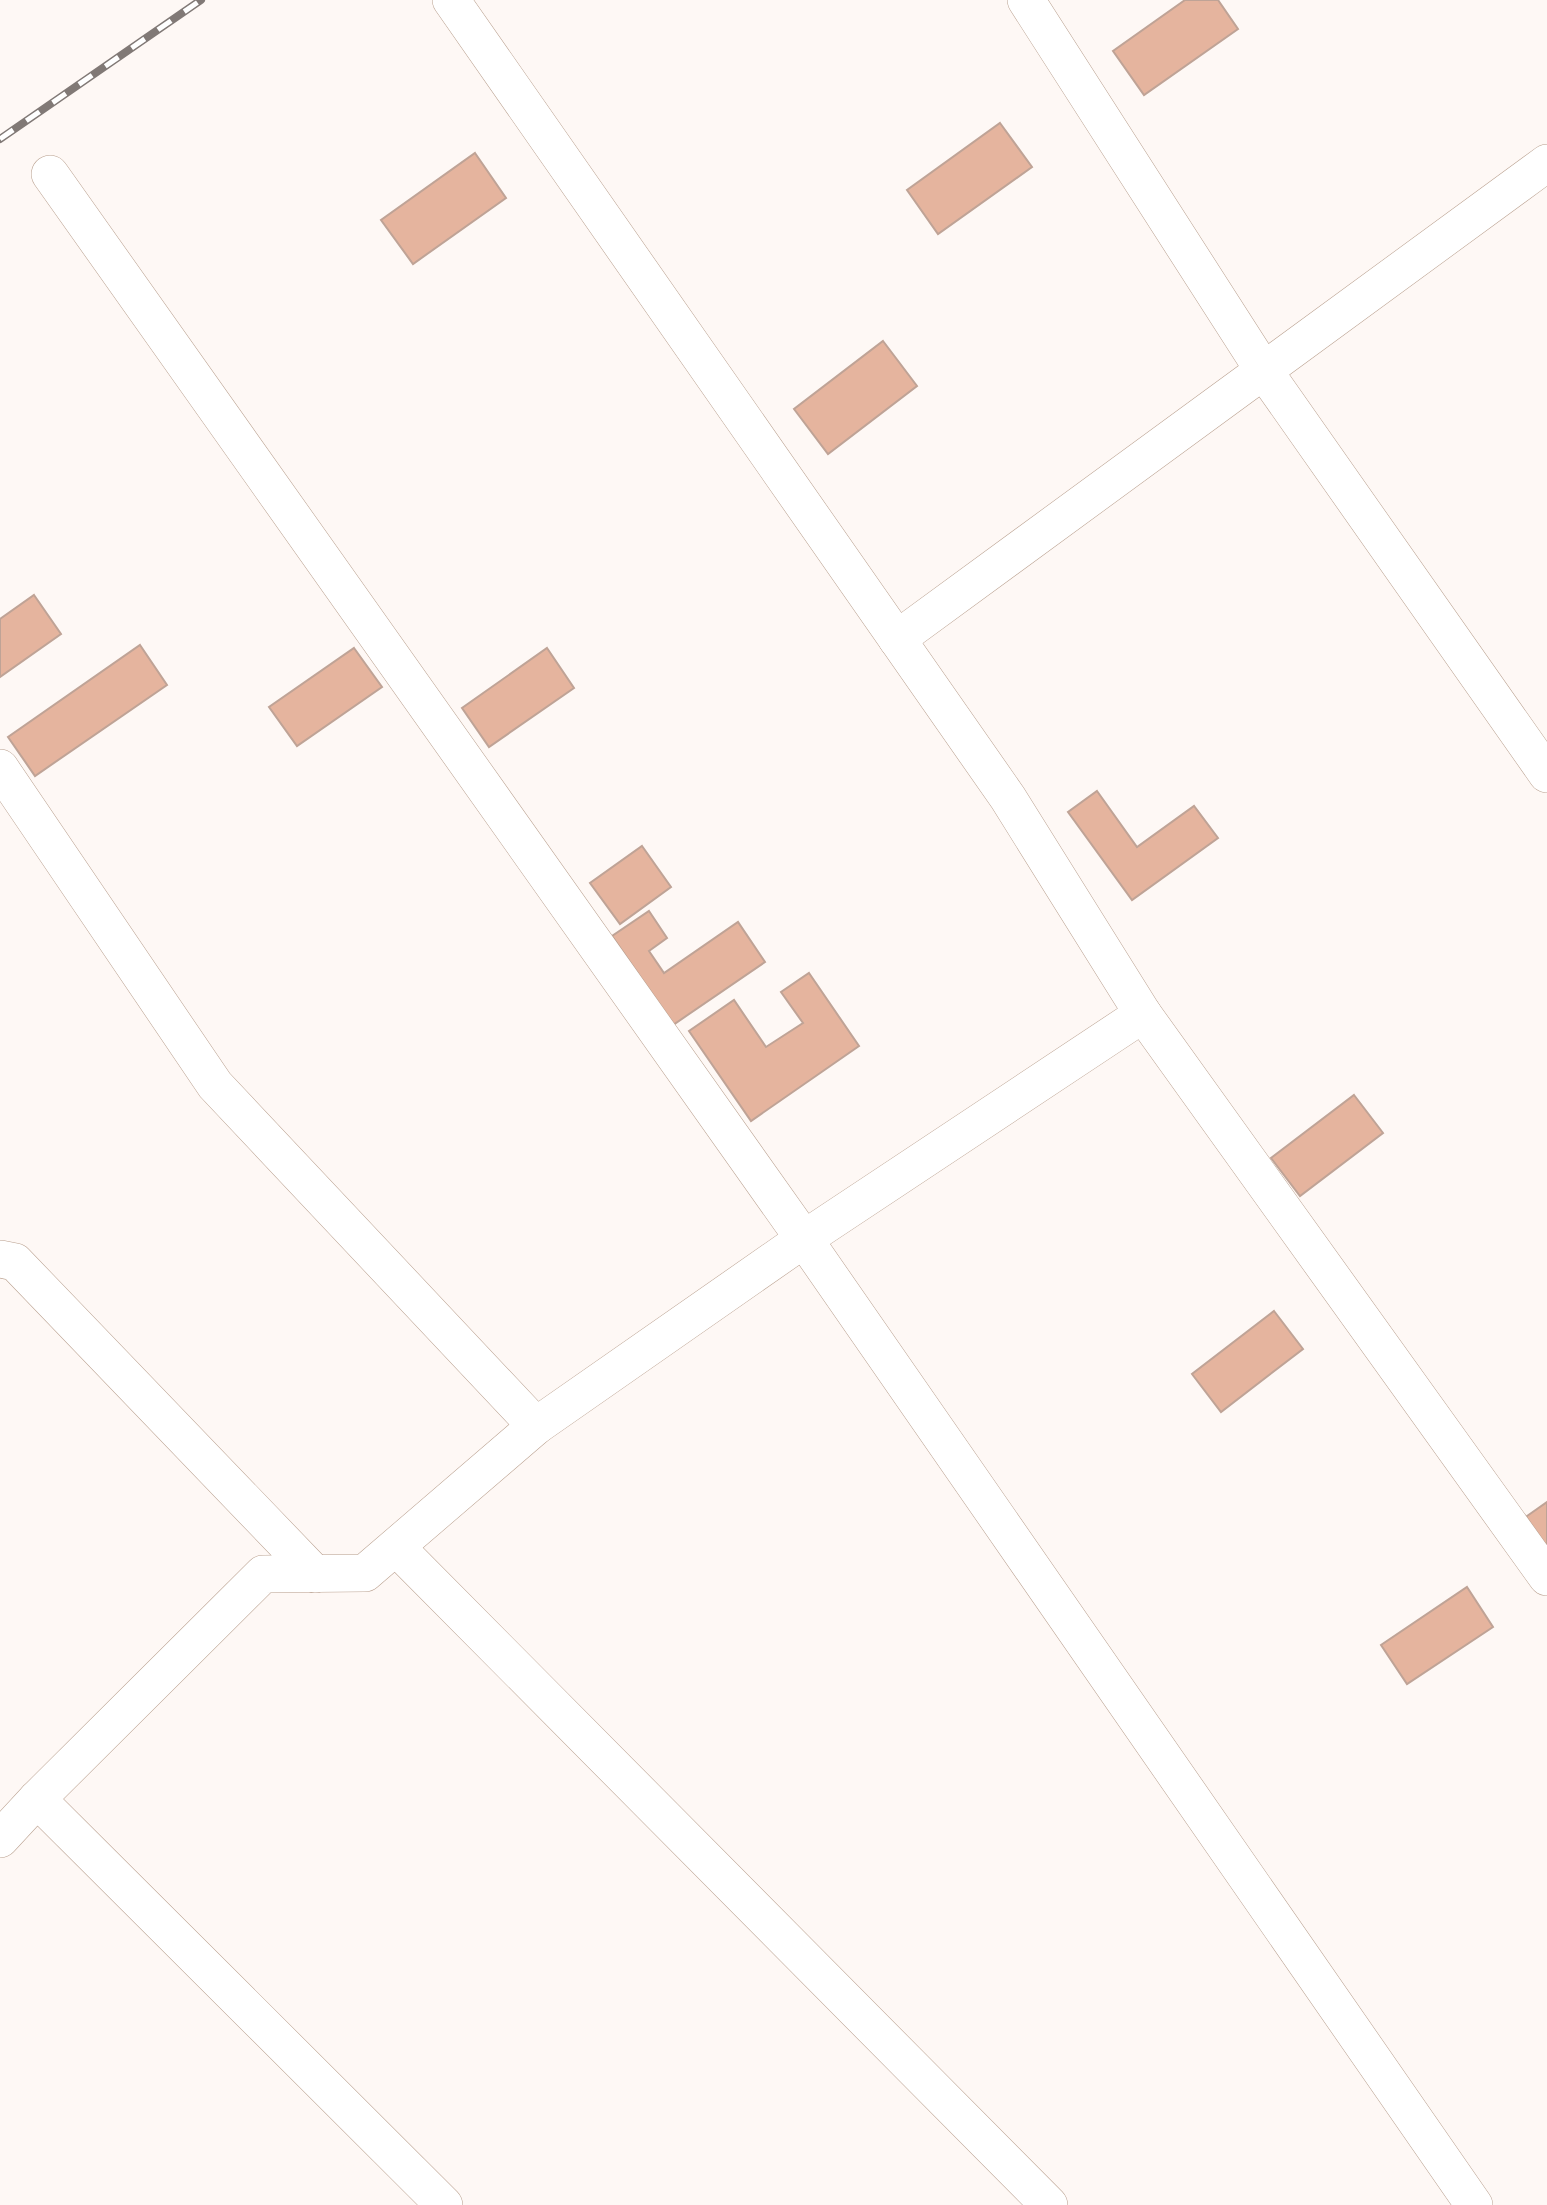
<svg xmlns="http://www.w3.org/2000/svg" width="1547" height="2205" viewBox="0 0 1547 2205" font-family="Raleway,sans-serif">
<rect width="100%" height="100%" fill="#fef8f5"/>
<g fill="#e5b49e" stroke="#bfa396" stroke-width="2">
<path d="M1185 0H1218L1238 29 1144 95 1113 51Z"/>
<path d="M1000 123 1032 167 938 234 907 190Z"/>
<path d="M475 153 506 198 413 264 381 220Z"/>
<path d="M883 341 917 386 828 454 794 409Z"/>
<path d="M34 595 61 634 0 677V619Z"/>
<path d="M140 645 167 685 35 776 8 737Z"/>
<path d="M354 648 382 687 297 746 269 707Z"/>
<path d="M547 648 574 688 489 747 462 708Z"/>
<path d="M1097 791 1137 847 1194 806 1218 838 1132 900 1068 812Z"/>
<path d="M642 846 671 887 620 924 590 883Z"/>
<path d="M649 911 667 938 649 951 664 973 738 922 765 962 673 1025 612 936Z"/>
<path d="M809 973 859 1046 751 1121 689 1031 734 1000 766 1047 803 1023 781 992Z"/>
<path d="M1354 1095 1383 1133 1300 1196 1271 1158Z"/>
<path d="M1274 1311 1303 1349 1221 1412 1192 1374Z"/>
<path d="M1547 1502V1567L1517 1523Z"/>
<path d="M1467 1587 1493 1627 1407 1684 1381 1645Z"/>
</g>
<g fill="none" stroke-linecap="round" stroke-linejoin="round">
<g stroke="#baa190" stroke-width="38">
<g id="minor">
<path d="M451 0 1008 798 1143 1014 1547 1577"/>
<path d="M1026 0 1264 371 1547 774"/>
<path d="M50 174 804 1239 1474 2205"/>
<path d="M897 639 1547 163"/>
<path d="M0 768 215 1085 536 1426"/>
<path d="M0 1259 15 1262 315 1574"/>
<path d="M397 1548 1049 2205"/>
<path d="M37 1799 444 2205"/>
<path d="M0 1839 37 1799 263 1574 365 1573 536 1426 804 1239 1143 1014"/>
</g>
</g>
<use href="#minor" stroke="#fff" stroke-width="37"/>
<g stroke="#817976" stroke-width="8">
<path id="rail" d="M0 139 201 0"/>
</g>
<use href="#rail" stroke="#fff" stroke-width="5" stroke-dasharray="16" stroke-linecap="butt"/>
</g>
</svg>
